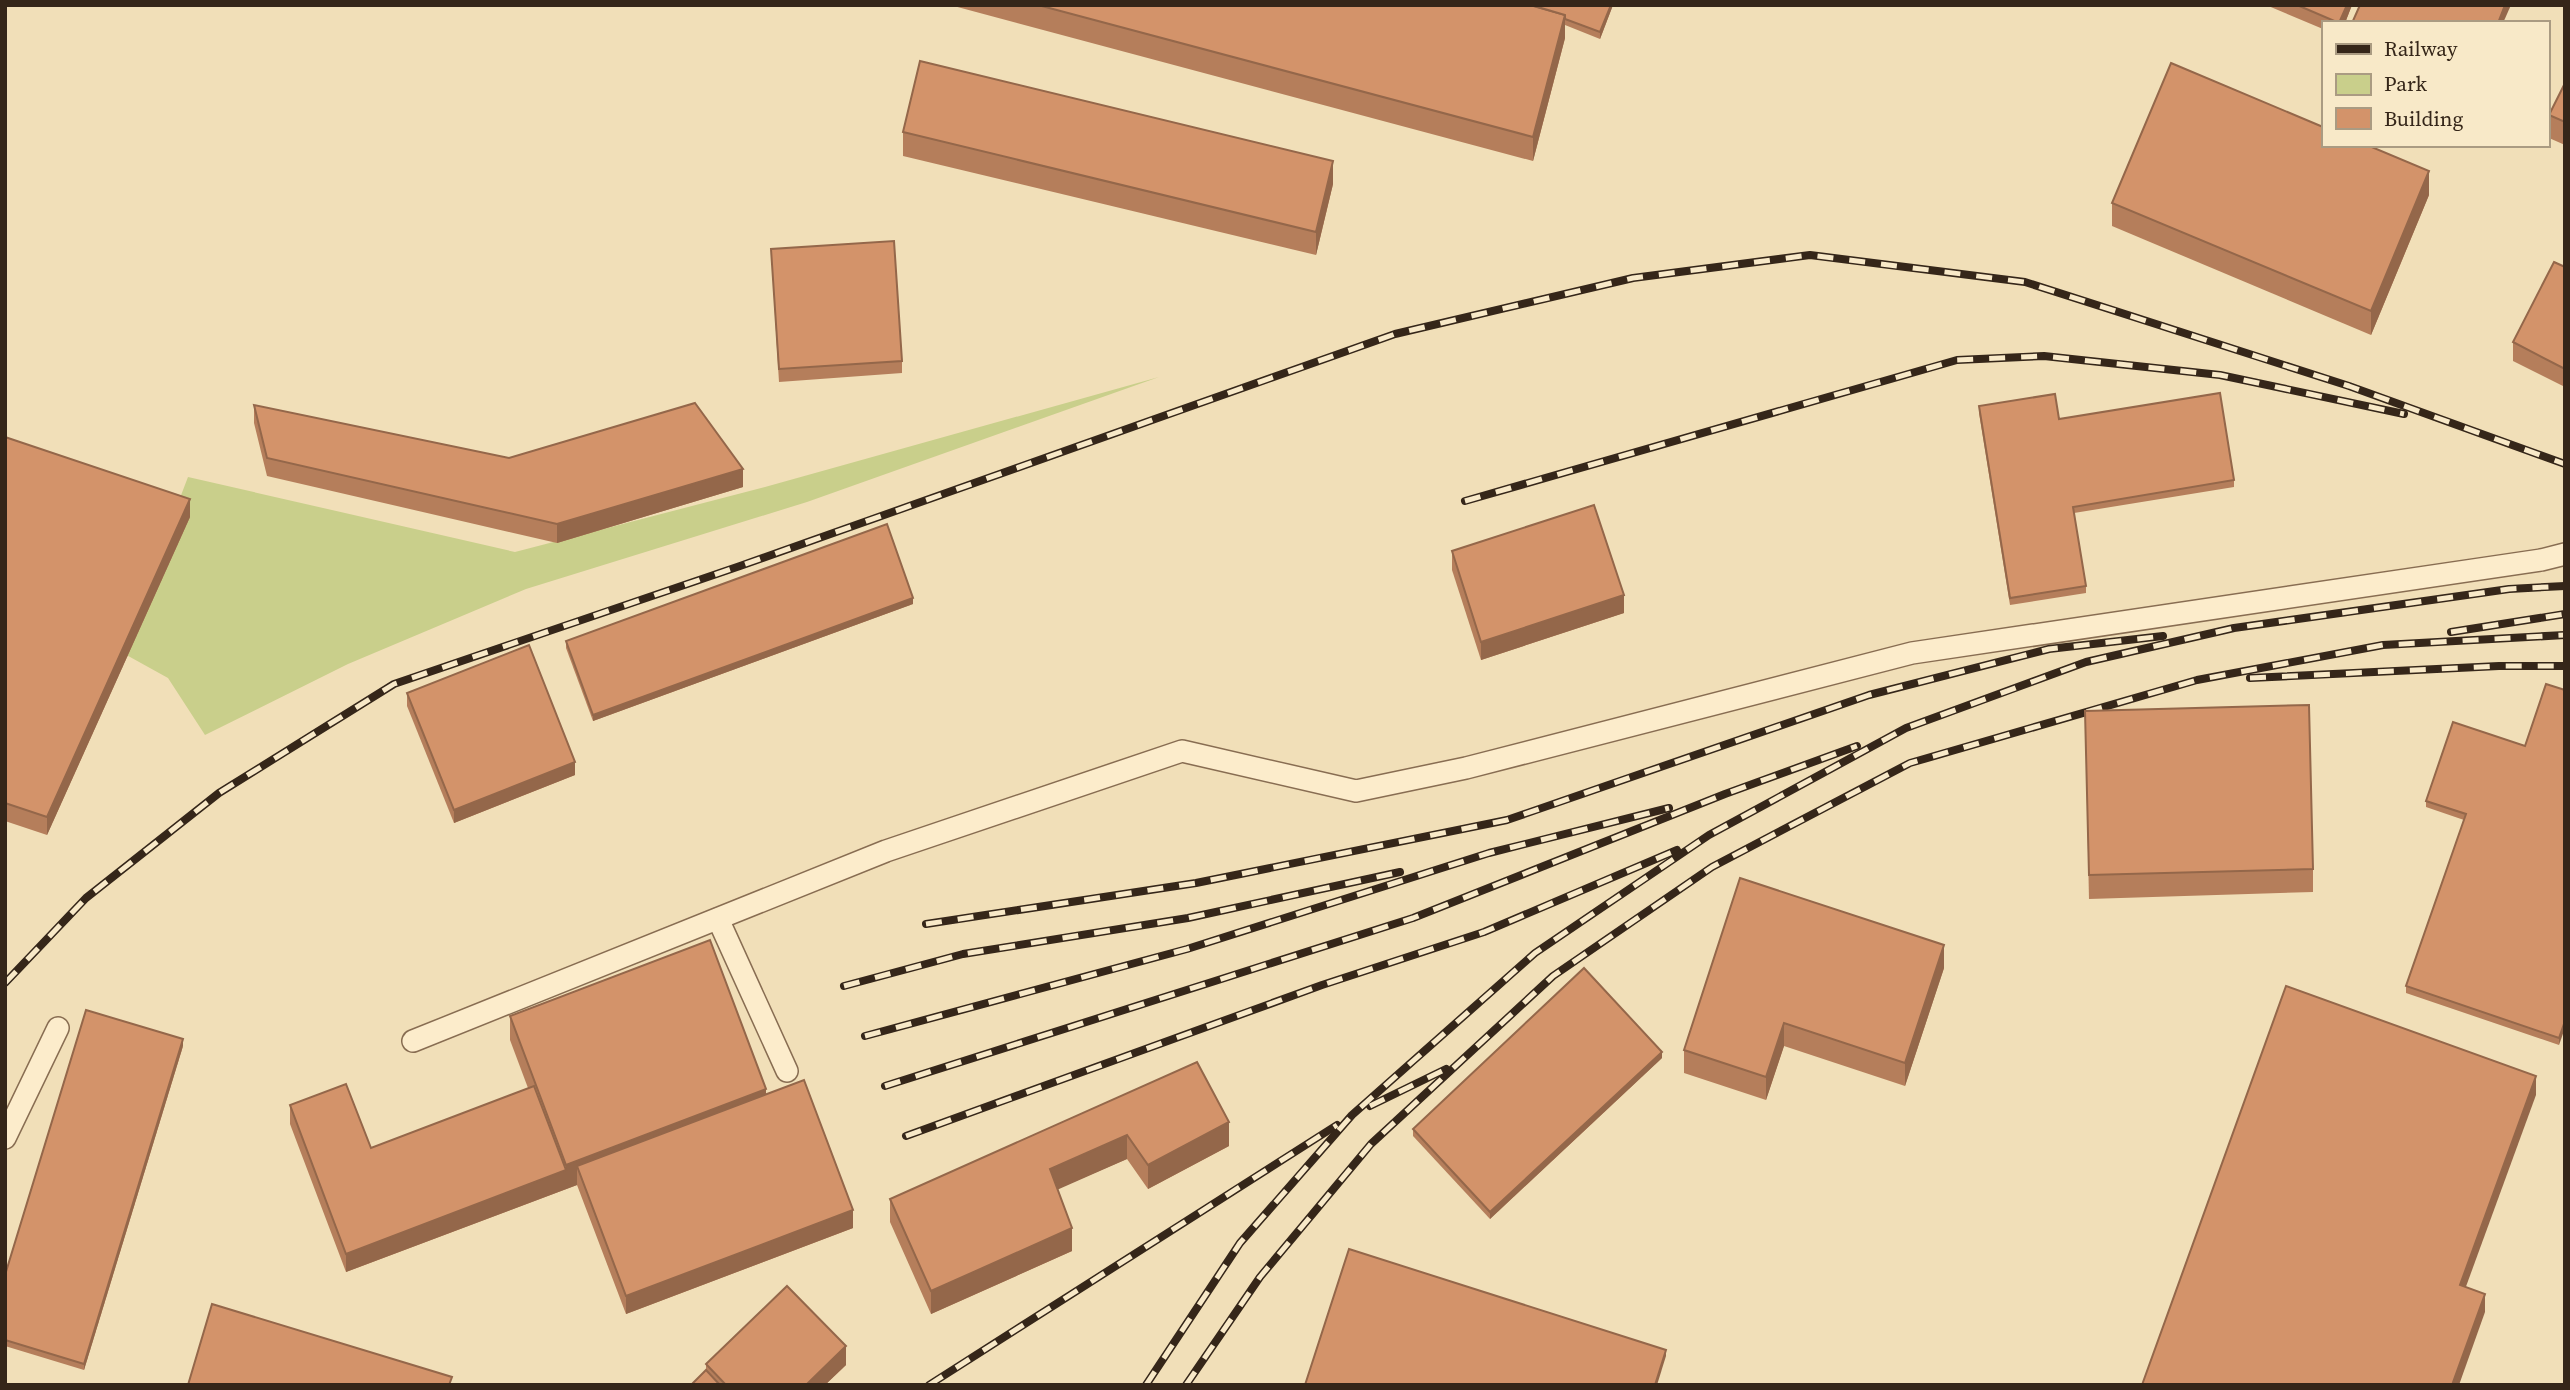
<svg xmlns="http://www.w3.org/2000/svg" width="2570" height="1390" viewBox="0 0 2570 1390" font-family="'Source Serif 4',serif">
<rect width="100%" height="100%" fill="#f1dfb8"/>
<path fill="#c9cf8b" d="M1159 377 807 502 526 589 348 664 205 735 168 678 121 652 188 477 515 552 765 487Z"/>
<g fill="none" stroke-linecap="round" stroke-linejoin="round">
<g stroke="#886d52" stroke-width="24">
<g id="service">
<path d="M718 919 787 1071"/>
<path d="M413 1041 886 851 1182 751 1356 791 1466 768 1912 653 2541 560 2565 554"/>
<path d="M5 1138 58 1028"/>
</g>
</g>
<use href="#service" stroke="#fceccb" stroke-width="21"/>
<g stroke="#352619" stroke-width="8">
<g id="rail">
<path d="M1465 501 1957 360 2044 356 2220 375 2404 414"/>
<path d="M2451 632 2565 614"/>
<path d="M2250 678 2499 666H2565"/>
<path d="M926 924 1196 883 1507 820 1869 695 2049 649 2163 636"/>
<path d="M5 983 86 898 219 793 394 684 740 566 1395 334 1633 278 1810 255 2025 282 2349 386 2565 464"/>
<path d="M844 986 963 954 1188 918 1400 872"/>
<path d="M865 1036 1187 949 1489 853 1669 808"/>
<path d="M885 1086 1413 918 1725 794 1857 746"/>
<path d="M1370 1106 1446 1069"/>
<path d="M906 1136 1322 985 1484 932 1677 850"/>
<path d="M929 1385 1337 1125"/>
<path d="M1146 1385 1240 1243 1352 1115 1535 953 1709 835 1906 728 2086 662 2234 628 2509 589 2565 586"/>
<path d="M1186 1385 1260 1277 1371 1144 1553 976 1712 867 1910 763 2197 680 2383 645 2565 635"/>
</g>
</g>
<use href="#rail" stroke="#f8e9c8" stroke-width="5" stroke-dasharray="16" stroke-linecap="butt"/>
</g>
<g fill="#b57e5b">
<path d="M950 5H1613L1600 39 1565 25V38L1533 161Z"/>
<path d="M2266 5H2352L2345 23H2323V29Z"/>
<path d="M2565 83V145L2549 138V115Z"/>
<path d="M903 132 1333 184 1316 255 903 156Z"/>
<path d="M2429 195 2371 335 2112 226V203Z"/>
<path d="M771 249 902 361V373L779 382Z"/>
<path d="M2565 267V387L2513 361V342Z"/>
<path d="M254 405 509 458 743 487 557 543 267 476 254 423Z"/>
<path d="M1979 406 2059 419 2234 480V487L2074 513 2086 586V593L2010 605 1979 413Z"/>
<path d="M5 437 190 517 47 835 5 821Z"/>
<path d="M1452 551 1624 613 1481 660 1452 570Z"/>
<path d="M913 604 593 721 566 648V641Z"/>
<path d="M2565 690 2559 1045 2406 993V986L2464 820 2426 807V801L2525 746Z"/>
<path d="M407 693 575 775 454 823 407 706Z"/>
<path d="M2085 711 2313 869V892L2089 899Z"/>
<path d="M1944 968 1905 1086 1784 1046 1766 1100 1684 1073V1050Z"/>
<path d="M510 1016 766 1094 853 1228 626 1314 577 1185 346 1272 290 1124V1105L371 1148 528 1088 510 1040Z"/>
<path d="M183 1046 84 1370 5 1346V1275Z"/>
<path d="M1662 1058 1490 1219 1413 1136V1129Z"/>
<path d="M1197 1062 1229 1146 1148 1189 1127 1159 1057 1189 1072 1251 931 1314 890 1222V1199Z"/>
<path d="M706 1364 846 1365 825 1385H691L706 1370Z"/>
</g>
<g fill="#94674a">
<path d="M1611 5H1613L1600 39V32Z"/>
<path d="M2347 5H2352L2345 23H2339Z"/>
<path d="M2505 5H2511L2503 23H2498Z"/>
<path d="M1565 15V38L1533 161V137Z"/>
<path d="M1333 161V184L1316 255V232Z"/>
<path d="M2429 171V195L2371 335V311Z"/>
<path d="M743 469V487L557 543V524Z"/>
<path d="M190 499V517L47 835V817Z"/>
<path d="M1624 595V613L1481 660V642Z"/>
<path d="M913 598V604L593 721V715Z"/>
<path d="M575 762V775L454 823V810Z"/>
<path d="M1944 945V968L1905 1086V1063Z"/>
<path d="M2565 1021V1028L2559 1045V1038Z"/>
<path d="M1784 1023V1046L1766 1100V1077Z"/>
<path d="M183 1039V1046L84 1370V1364Z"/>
<path d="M1662 1052V1058L1490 1219V1212Z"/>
<path d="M2536 1076V1095L2460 1303V1285Z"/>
<path d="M766 1089V1113L577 1166V1185L346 1272V1254L566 1170V1165Z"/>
<path d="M1229 1122V1146L1148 1189V1165Z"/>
<path d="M1127 1135V1159L1050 1193V1169Z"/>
<path d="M853 1210V1228L626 1314V1296Z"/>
<path d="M1072 1228V1251L931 1314V1291Z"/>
<path d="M2485 1294V1312L2459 1385H2452Z"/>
<path d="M846 1346V1365L825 1385H806Z"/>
<path d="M1666 1350V1356L1657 1385H1655Z"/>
</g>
<g fill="#d3936a" stroke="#94674a" stroke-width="2">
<path d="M1038 5H1530L1565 15 1533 137Z"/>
<path d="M1531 5H1611L1600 32 1565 19V15Z"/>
<path d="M2297 5H2347L2339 23Z"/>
<path d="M2360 5H2505L2498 23H2352Z"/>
<path d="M920 61 1333 161 1316 232 903 132Z"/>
<path d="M2171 63 2323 127V145H2367L2429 171 2371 311 2112 203Z"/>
<path d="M2565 83V122L2549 115Z"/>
<path d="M894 241 902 361 779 369 771 249Z"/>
<path d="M2554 262 2565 267V369L2513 342Z"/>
<path d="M2220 393 2234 480 2073 507 2086 586 2010 598 1979 406 2055 394 2059 419Z"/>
<path d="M695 403 743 469 557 524 267 458 254 405 509 458Z"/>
<path d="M5 437 190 499 47 817 5 803Z"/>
<path d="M1594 505 1624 595 1481 642 1452 551Z"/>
<path d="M887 524 913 598 593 715 566 641Z"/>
<path d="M529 645 575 762 454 810 407 693Z"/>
<path d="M2546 684 2565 690V1021L2559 1038 2406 986 2466 814 2426 801 2453 722 2525 746Z"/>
<path d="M2309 705 2313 869 2089 875 2085 711Z"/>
<path d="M1740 878 1944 945 1905 1063 1784 1023 1766 1077 1684 1050Z"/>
<path d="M710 940 766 1089 566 1165 510 1016Z"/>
<path d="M1584 968 1662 1052 1490 1212 1413 1129Z"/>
<path d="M2286 986 2536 1076 2460 1285 2485 1294 2452 1385H2142Z"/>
<path d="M86 1010 183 1039 84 1364 5 1340V1275Z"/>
<path d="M1197 1062 1229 1122 1148 1165 1127 1135 1050 1169 1072 1228 931 1291 890 1199Z"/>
<path d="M804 1080 853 1210 626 1296 577 1166Z"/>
<path d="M346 1084 371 1148 534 1086 566 1170 346 1254 290 1105Z"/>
<path d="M1349 1249 1666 1350 1655 1385H1305Z"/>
<path d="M787 1286 846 1346 806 1385H726L706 1364Z"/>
<path d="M212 1304 452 1377 449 1385H188Z"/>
<path d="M706 1370 720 1385H691Z"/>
</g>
<rect width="2570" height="1390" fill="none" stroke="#352619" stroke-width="14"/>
<rect x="2322" y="21" width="228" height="126" fill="#f8e9c8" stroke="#aa9b82" stroke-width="2"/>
<rect x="2336" y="44" width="35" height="10" fill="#352619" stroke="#aa9b82" stroke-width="2"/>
<text x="2384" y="56" font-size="21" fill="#352619">Railway</text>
<rect x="2336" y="74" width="35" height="21" fill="#c9cf8b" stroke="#aa9b82" stroke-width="2"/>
<text x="2384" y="91" font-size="21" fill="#352619">Park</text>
<rect x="2336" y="108" width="35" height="21" fill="#d3936a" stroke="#aa9b82" stroke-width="2"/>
<text x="2384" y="126" font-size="21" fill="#352619">Building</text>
</svg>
